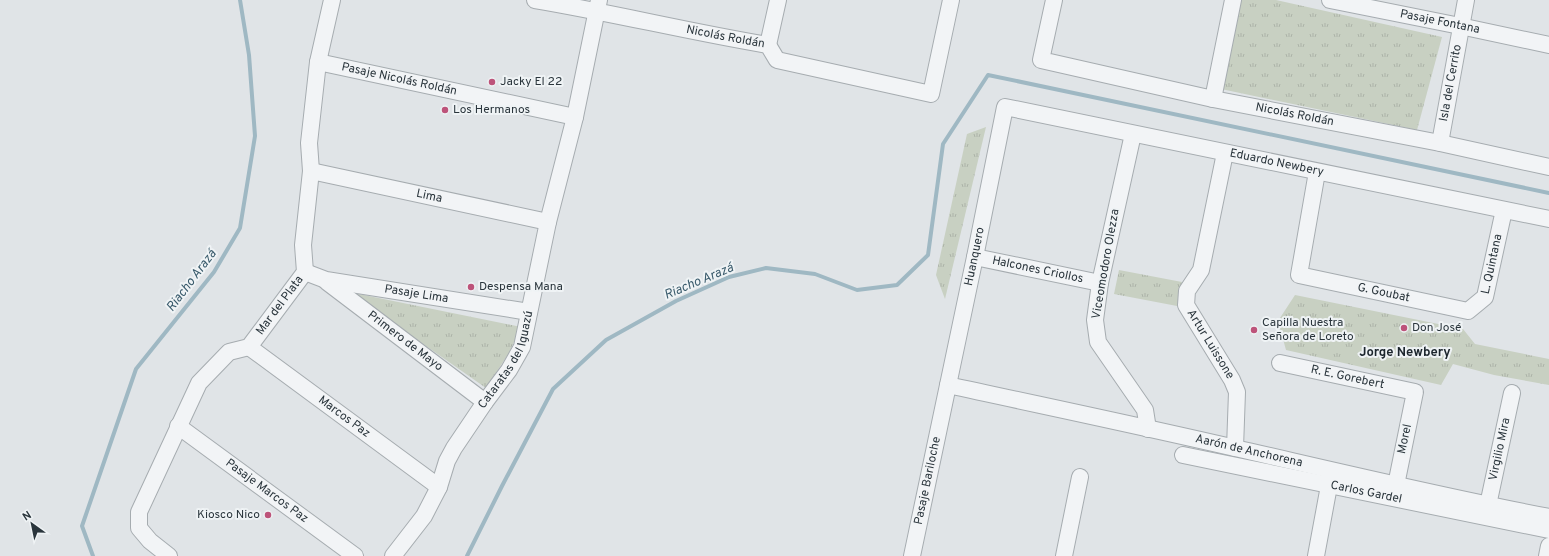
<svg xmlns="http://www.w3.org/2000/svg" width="1549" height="556" viewBox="0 0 1549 556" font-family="Overpass,sans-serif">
<defs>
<pattern id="park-tufts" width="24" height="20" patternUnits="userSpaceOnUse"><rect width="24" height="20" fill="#c8d0c2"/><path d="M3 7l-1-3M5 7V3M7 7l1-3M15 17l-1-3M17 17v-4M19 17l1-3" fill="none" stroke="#acb3a8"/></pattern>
</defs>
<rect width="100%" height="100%" fill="#e0e4e7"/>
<g fill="url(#park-tufts)">
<path d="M1239 0H1276L1442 37 1417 130 1221 89Z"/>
<path d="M986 127 945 299 936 275 967 134Z"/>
<path d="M1119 270 1182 282 1177 306 1114 294Z"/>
<path d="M349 292 521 327 509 353 486 388Z"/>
<path d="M1295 295 1463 329 1475 344 1549 359V385L1494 375 1453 364 1441 385 1286 350 1278 321Z"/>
</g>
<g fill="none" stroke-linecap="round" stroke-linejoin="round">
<g stroke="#9fb8c3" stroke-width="4">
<path d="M93 556 82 526 136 369 214 272 240 228 255 136 249 55 240 0"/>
<path d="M467 556 502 486 553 389 606 340 676 301 729 277 766 268 815 274 857 290 897 285 928 255 943 144 988 75 1549 193"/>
</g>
<g stroke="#a6acb0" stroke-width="18">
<g id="minor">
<path id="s1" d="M535 0C613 13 690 32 768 45L777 60 931 94 951 0"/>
<path id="s2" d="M1054 0 1041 60 1213 99 1440 143 1549 167"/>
<path id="s3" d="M1330 0 1460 26 1549 45"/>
<path d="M768 45 778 0"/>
<path id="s4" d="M318 62 575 117"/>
<path d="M1213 99 1233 0"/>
<path d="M1133 134 1100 283 1095 320 1098 342 1145 410 1148 429"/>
<path id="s5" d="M1440 143 1466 0"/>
<path id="s6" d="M1225 153 1201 270 1187 291 1186 305 1232 380 1237 392 1235 448"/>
<path id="s7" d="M311 171 548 222"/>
<path id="s8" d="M1317 172 1299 275 1468 311 1485 297 1504 210"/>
<path id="s9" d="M975 257 1100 283"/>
<path id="s10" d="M305 272 326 280 529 312"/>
<path id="s11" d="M327 282 485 402"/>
<path id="s12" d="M249 347 439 487"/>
<path id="s13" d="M1280 363 1415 392 1396 485"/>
<path id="s14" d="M948 385C1044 406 1140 426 1235 448 1340 472 1444 497 1549 517"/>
<path id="s15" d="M178 426 355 556"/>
<path id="s16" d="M1183 455 1549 530"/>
<path id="s17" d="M1488 505 1512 393"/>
<path id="s18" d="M169 556 150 541 139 528V512L199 383 229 352 249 347 305 272 303 245 311 171 309 143 318 62 332 0"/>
<path id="s19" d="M393 556 424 516 439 487 447 461 454 448 485 402 509 370 522 347 548 222 575 117 599 0"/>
<path id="s20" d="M912 556 975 257 1005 107 1549 219"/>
<path d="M1064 556 1080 477"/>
<path d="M1316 556 1331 475"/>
<path d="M1547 556 1549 546"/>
</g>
</g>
<use href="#minor" stroke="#f2f4f6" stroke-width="16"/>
</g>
<g fill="#bd537a" stroke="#eff3f5" stroke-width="1.5">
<circle cx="492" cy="82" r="4"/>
<circle cx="445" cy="110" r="4"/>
<circle cx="471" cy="287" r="4"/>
<circle cx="1404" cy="328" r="4"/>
<circle cx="1254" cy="330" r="4"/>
<circle cx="268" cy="515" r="4"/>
</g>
<g text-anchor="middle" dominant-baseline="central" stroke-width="4" stroke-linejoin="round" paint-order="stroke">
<g font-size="12" fill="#2a353c" stroke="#eff3f5">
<text stroke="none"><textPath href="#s3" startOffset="112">Pasaje Fontana</textPath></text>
<text stroke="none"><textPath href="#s1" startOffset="194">Nicolás Roldán</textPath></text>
<text stroke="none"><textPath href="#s4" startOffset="83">Pasaje Nicolás Roldán</textPath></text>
<text stroke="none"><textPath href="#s5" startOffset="61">Isla del Cerrito</textPath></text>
<text stroke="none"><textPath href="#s2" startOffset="321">Nicolás Roldán</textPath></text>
<text stroke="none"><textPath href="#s20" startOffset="736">Eduardo Newbery</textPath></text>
<text stroke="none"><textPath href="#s7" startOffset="121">Lima</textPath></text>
<text stroke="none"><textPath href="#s20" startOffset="306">Huanquero</textPath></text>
<text transform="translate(1106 264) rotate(-80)">Viceomodoro Olezza</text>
<text stroke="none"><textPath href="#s8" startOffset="333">L. Quintana</textPath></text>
<text stroke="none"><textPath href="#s9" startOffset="64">Halcones Criollos</textPath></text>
<text stroke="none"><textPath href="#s8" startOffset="191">G. Goubat</textPath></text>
<text stroke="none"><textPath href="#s10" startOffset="114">Pasaje Lima</textPath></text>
<text stroke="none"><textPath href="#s18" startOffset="315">Mar del Plata</textPath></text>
<text stroke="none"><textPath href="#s11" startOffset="98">Primero de Mayo</textPath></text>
<text stroke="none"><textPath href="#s6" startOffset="205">Artur Luissone</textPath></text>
<text stroke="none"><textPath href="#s19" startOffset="229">Cataratas del Iguazú</textPath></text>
<text stroke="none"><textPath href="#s13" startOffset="69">R. E. Gorebert</textPath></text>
<text stroke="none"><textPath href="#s12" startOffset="118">Marcos Paz</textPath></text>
<text transform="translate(1405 439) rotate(-78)">Morel</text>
<text stroke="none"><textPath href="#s17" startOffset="57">Virgilio Mira</textPath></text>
<text stroke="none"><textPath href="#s14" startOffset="308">Aarón de Anchorena</textPath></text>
<text stroke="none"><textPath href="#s20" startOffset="77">Pasaje Bariloche</textPath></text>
<text stroke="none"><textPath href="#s15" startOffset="110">Pasaje Marcos Paz</textPath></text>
<text stroke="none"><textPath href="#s16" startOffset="187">Carlos Gardel</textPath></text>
</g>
<g font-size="12" fill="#2a353c" stroke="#eff3f5" text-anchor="start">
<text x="500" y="82">Jacky El 22</text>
<text x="453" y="110">Los Hermanos</text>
<text x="479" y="287">Despensa Mana</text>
<text x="1262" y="323">Capilla Nuestra<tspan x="1262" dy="14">Señora de Loreto</tspan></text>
<text x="1412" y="328">Don José</text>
<text x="260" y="515" text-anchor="end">Kiosco Nico</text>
</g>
<g font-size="13" font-style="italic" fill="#395a6b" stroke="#eff3f5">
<text transform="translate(192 281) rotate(-53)">Riacho Arazá</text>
<text transform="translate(699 282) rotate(-23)">Riacho Arazá</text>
</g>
<g font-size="13" font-weight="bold" fill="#1c262d" stroke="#eff3f5">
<text x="1405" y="353">Jorge Newbery</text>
</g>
</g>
<g transform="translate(32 524) rotate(327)" stroke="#eff3f5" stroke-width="3" paint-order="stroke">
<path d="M0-3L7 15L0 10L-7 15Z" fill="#2a353c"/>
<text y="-6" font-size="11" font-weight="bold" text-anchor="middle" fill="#2a353c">N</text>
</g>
</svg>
